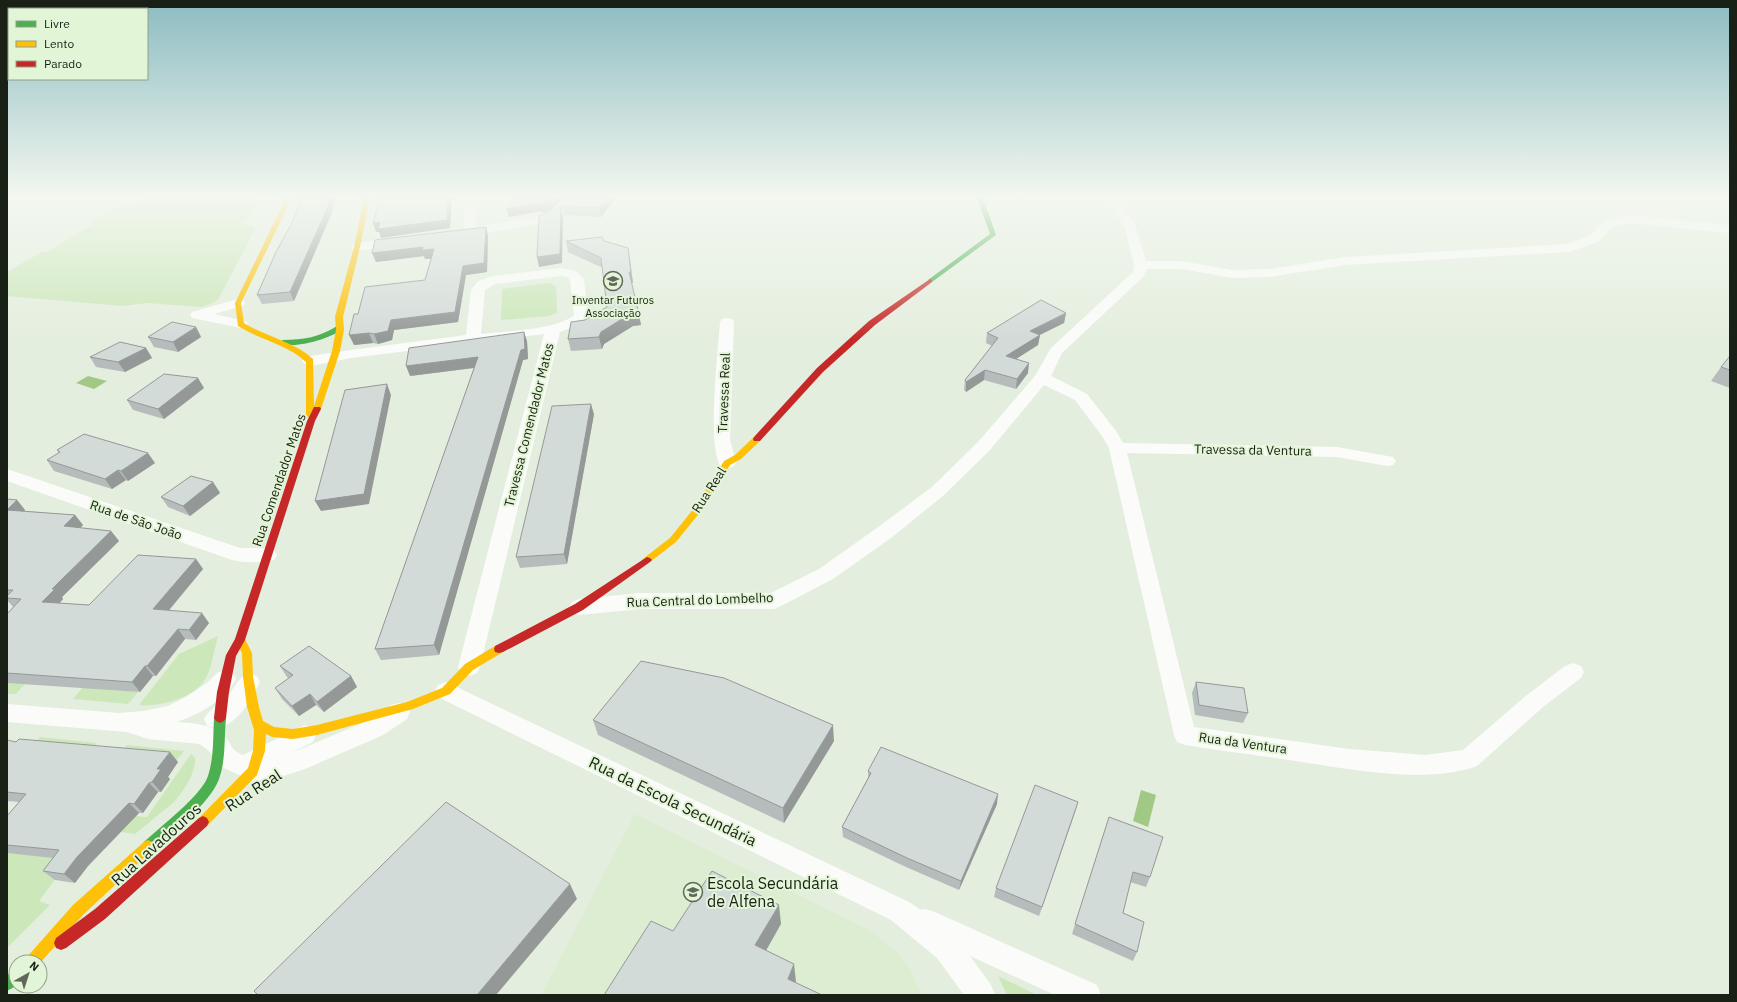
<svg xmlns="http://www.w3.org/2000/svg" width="1737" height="1002" viewBox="0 0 1737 1002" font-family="'IBM Plex Sans',sans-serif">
<rect width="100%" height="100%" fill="#e4eede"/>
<path fill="#dcedd2" d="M635 814 867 929 892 947 910 968 921 995H541Z"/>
<g fill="#cce7ba">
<path d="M143 198H261L249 218 240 224 256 227 219 298 215 302 202 307 147 303 123 306 7 296V272L42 252H47L94 224 90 223 117 207Z"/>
<path d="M550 283 556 286 557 313 548 316 501 320 502 289Z"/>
<path d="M218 636C215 647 211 669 206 678 195 698 160 707 139 705L179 654Z"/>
<path d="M7 683 25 684 16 694H7Z"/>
<path d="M83 687 138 692 128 704 73 699Z"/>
<path d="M40 737 97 743 88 754 31 749Z"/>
<path d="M127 745 184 751 175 762 118 757Z"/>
<path d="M191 754 195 758C196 773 183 792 174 802L135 834 114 831 126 815 147 817Z"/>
<path d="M7 853 70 859 39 901 50 905 7 948Z"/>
<path d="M998 976 1037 995H1007Z"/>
</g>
<g fill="#a2c886">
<path d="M88 376 107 381 94 389 76 383Z"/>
<path d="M1141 790 1156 795 1148 827 1133 821Z"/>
</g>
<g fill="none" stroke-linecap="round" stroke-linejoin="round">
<g fill="#fbfcfa" fill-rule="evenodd">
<path d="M462 198H474L476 227 540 216 557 208 566 198H579L565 214 547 222 463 237 459 236 457 233 459 230 464 229Z"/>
<path d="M1102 198H1115L1135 224 1146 261H1181L1233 270 1270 269 1345 257 1567 244 1590 236 1604 221 1628 215 1730 225V233L1628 223 1612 227 1598 242 1569 252 1345 265 1270 277 1233 278 1181 269H1147L1144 276 1062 353 1051 376 1087 394 1116 431 1123 443 1337 447 1393 457 1396 461 1393 465 1387 466 1337 457 1127 453 1194 727 1349 749 1426 755 1463 750 1527 695 1565 666 1573 663 1581 666 1584 672 1581 678 1543 707 1477 766C1429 784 1353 770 1302 762 1263 756 1224 751 1185 745L1177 742 1174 735 1109 448 1102 436 1075 400 1044 385 990 450 944 495 891 538 833 579 781 606 774 609H640L579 615 572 612 569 607 572 602 579 599 640 593H771L819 569 877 528 932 487 978 442 1035 376 1051 348 1133 272 1134 265 1125 228 1119 218Z"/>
<path d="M398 238 402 239 404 242 402 245 357 251 353 250 351 247 353 244 357 243Z"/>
<path d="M561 268 576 271 584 279 588 316 577 326 560 332 480 667 477 673 469 676 461 673 458 667 544 334 351 358 310 366 305 364 302 361 305 358 310 356 351 350 466 335 471 290 477 282 492 276ZM561 276 567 277 570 280 574 315C557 330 504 331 481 334L485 290 495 284Z"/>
<path d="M238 299 243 300 245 303 243 306 214 314 246 321 248 324 246 327 241 328 197 319 192 318 190 315 192 312Z"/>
<path d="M727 318 732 319 734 322 730 439 736 463 733 467 727 468 721 467C707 446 718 351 720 322L722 319Z"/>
<path d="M7 469 240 548H267L274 550 277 555 274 560C261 563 245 563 232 560L7 481Z"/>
<path d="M225 670 233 673 236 679C225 701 199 714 177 722 193 723 214 724 226 738 234 747 229 749 243 755L305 725 313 728 316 735 313 742 289 754 367 721 391 705 399 703 407 705 410 712 407 719 383 735 305 769 274 779 253 781 217 765 210 752 200 744 148 739 127 732 7 722V704L119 713 144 711 168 706 186 697 208 682 217 673Z"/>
<path d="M249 673 257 676 260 682C251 701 232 735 207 726L204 719C208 710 217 707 224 700 234 691 237 677 249 673Z"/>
<path d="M446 682 909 902 921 910 925 909 935 912 1097 985 1101 995H1055L970 956 991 985 995 995H964L937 958 891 920 438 697 435 691 438 685Z"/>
</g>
<g fill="#4caf50" fill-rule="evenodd">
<path d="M977 198H983L996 235 932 282H928V280L990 234Z"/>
<path d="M337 326H340L344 328C333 338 291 351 279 342L283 340C303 340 320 337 337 326Z"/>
<path d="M220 713 224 715 226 718C224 738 226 760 219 779 210 804 172 832 152 850L148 852 144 850 142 846 144 842C160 827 202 795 208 776 214 758 213 737 214 718L216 715Z"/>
<path d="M16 970V986L7 991V975Z"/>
</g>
<g fill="#ffc107" fill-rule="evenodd">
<path d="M286 198H292L241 303 244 323C266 337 293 341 313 359L314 406 332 351 336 330 335 317 354 247 364 198H370L360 247 343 317 344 330 340 351 321 409 317 411H314V416L310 418 306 416V362C287 344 260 340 238 326L235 303Z"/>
<path d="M757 436 760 437 761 439 760 441 741 459 730 465 701 511 676 542 650 562H644L642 560 644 558 670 538 695 507 724 461 735 455 754 437Z"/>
<path d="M240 636 244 637 252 653 253 677 259 707 263 721 274 727 293 729 317 725 407 702 442 688 465 664 495 646 499 645 503 646 504 649 503 652 473 670 450 694 413 709 317 735 293 739 272 737 266 734 265 751 257 775 207 826 203 828 199 826 197 822 199 818 248 768 253 751 254 730 247 707 243 677 242 653 235 640 236 637Z"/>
<path d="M148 840 152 842 154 846 152 850 83 915 40 963V962H25L27 957 73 905 144 842Z"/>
</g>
<g fill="#c62828" fill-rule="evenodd">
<path d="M930 279 932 280V282L875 325 823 372 760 441H754L753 439 754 437 817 368 869 321Z"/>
<path d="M314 407H320L321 409 315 421 245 640 236 656 229 692 226 718 224 721 220 723 216 721 214 718 217 692 226 655 235 639 307 421Z"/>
<path d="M647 557 650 558 652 560 650 562 583 610 503 652 499 653 495 652 494 649 495 646 575 604Z"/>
<path d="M203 816 207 818 209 822 207 826 105 919 66 948 61 950 56 948 54 943 56 938 95 909 199 818Z"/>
</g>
</g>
<g fill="#b5bcbb">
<path d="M302 198H337L332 208 333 210 294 301 262 304 257 295 292 223Z"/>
<path d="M569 198H616L601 217 564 215 562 206Z"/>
<path d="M486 227 488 236 487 272 466 275 458 322 394 330 392 340 378 344 373 343 354 345 358 314 425 280 431 259H425L424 256 376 262Z"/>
<path d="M566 241H604L630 259 633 283H631L641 325 633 326 604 344 602 349 571 351 568 339 607 307 603 268 568 252Z"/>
<path d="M1066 313 1064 323 1040 335 1038 345 1016 359 1028 373 1016 389 984 380 966 392 964 390 965 380 992 346 986 343 987 333Z"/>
<path d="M196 327 201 337 178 352 154 347 148 337Z"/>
<path d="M527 341 528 359 523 360 439 655 381 660 375 649 474 368 410 376Z"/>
<path d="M146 348 152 358 125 372 96 367 90 357Z"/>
<path d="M1730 356V388L1711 381 1721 367Z"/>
<path d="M204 388 164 419 133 410 127 400Z"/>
<path d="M594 414 567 564 520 568 516 557Z"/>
<path d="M57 450 155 463 128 481 126 480 112 489 54 471 47 460 59 453Z"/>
<path d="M213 482 220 493 190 516 168 507 161 497Z"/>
<path d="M7 499 17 500 25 510 24 511 75 515 83 525 80 528 111 531 119 541 62 597 63 599 60 603 89 605 196 559 203 569 168 610 209 623 196 640 185 639 156 676H153L140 692 7 683V614L13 607 7 600Z"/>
<path d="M280 666 351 676 357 687 324 712 316 705 299 716 282 699 275 688 289 678 287 677Z"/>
<path d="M1196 682 1248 713 1243 723 1195 715 1192 693Z"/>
<path d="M593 720 834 741 784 823 598 735Z"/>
<path d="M7 740 16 742 178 762 168 777 170 779 161 792H158L143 813H139L88 866 75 883 55 880 43 871 53 858 7 853V816L19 802 7 801Z"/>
<path d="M868 771 997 804 959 890 906 867 843 837 842 827 868 778Z"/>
<path d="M1075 812 1039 916 994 897 996 888Z"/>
<path d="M1109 817 1150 877 1146 887 1130 882 1123 913 1137 952 1133 961 1072 934Z"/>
</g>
<g fill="#949998">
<path d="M329 198H337L332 208 333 210 294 301 290 292Z"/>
<path d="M448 198H452L450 228 381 238 379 232H376L373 223Z"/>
<path d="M552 198H564L551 210 542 213 541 211 509 217 506 209Z"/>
<path d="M608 198H616L601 217 600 208Z"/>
<path d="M561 206 563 215 562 263 539 267 537 257Z"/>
<path d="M486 227 488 236 487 272 466 275 458 322 394 330 392 340 378 344 374 334 391 320 463 266Z"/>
<path d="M423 247 434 249 437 258 425 259 424 256 376 262 372 253Z"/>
<path d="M628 248 633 283H631L629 272Z"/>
<path d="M1066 313 1064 323 1029 340 1030 331Z"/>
<path d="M630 314H639L641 325 633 326 604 344 602 349 599 337 601 332Z"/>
<path d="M196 327 201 337 178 352 173 342Z"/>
<path d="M524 332 527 341 528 359 523 360 439 655 434 645Z"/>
<path d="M369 333 373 343 354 345 349 335Z"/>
<path d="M1040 335 1038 345 1005 366 1006 356Z"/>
<path d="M146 348 152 358 125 372 118 362Z"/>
<path d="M478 357 481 367 410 376 406 366Z"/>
<path d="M1029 363 1028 373 1016 389 1017 379Z"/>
<path d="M985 370 984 380 966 392V382Z"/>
<path d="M198 378 204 388 164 419 158 409Z"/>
<path d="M387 384 391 395 369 504 321 511 315 501Z"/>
<path d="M591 404 594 414 567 564 564 554Z"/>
<path d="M148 453 155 463 128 481 121 471Z"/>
<path d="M118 470 126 480 112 489 105 479Z"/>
<path d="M213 482 220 493 190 516 183 506Z"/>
<path d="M17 500 25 510 16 520 7 510Z"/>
<path d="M75 515 83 525 72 536 64 526Z"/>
<path d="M111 531 119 541 62 597 63 599 51 612 42 602 52 589Z"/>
<path d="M196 559 203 569 161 620 153 609Z"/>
<path d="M202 613 209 623 196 640 189 630Z"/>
<path d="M178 629 185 639 156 676 147 666Z"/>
<path d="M145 666 153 676 140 692 132 682Z"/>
<path d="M351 676 357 687 324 712 317 702Z"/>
<path d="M310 694 316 705 299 716 292 706Z"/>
<path d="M833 725 834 741 784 823 783 808Z"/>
<path d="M170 752 178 762 168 777 170 779 161 792 152 782 157 769Z"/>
<path d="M149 783 158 792 143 813 134 804Z"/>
<path d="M998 794 997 804 959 890 961 881Z"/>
<path d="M1078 802 1075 812 1039 916 1042 907Z"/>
<path d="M129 803 139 813 88 866 75 883 64 874 77 857Z"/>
<path d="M570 884 577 899 496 995H477Z"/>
<path d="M779 905 781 924 759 963 755 945Z"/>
<path d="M794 964 796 982 791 995 788 979Z"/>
</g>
<g fill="#d3dbd9" stroke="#949998">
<path d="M302 198H329L328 202H330L290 292 257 295 276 252 292 223Z"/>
<path d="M380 198H448L447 220 378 229 380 222 373 223Z"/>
<path d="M514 198H552L549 201 540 205V202L506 209Z"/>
<path d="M569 198H608L600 208 562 206Z"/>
<path d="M561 206 560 254 537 257 539 216Z"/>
<path d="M486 227 484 263 463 266 455 312 391 320 388 331 374 334 369 333 349 335 354 314H358L365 287 425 280 434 249 422 250 423 247 372 253 375 240Z"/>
<path d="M602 237 604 241 628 248 631 272H629L639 314H630L601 332 599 337 568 339 571 322 585 320 607 307 601 258 566 241Z"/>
<path d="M1041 300 1066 313 1030 331 1040 335 1006 356 1029 363 1017 379 985 370 966 382 965 380 998 338 987 333Z"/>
<path d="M172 322 196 327 173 342 148 337Z"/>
<path d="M524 332 525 349 521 350 434 645 375 649 478 357 406 366 409 348Z"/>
<path d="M120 342 146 348 118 362 90 357Z"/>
<path d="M1730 356V370L1721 367Z"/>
<path d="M164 374 198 378 158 409 127 400Z"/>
<path d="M387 384 364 494 315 501 345 390Z"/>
<path d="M591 404 564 554 516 557 552 406Z"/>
<path d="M84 434 148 453 121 471 118 470 105 479 47 460 60 452 57 450Z"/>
<path d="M191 476 213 482 183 506 161 497Z"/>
<path d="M7 499 17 500 7 510 75 515 64 526 111 531 52 589H55L42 602 89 605 138 555 196 559 153 609 202 613 189 630 178 629 147 666H145L132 682 7 673V614L21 599 7 598V596L13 590H7Z"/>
<path d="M309 646 351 676 317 702 310 694 292 706 275 688 293 675 280 666Z"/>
<path d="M641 661 724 678 833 725 783 808 593 720Z"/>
<path d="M1196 682 1244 688 1248 713 1199 705Z"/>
<path d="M19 739 170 752 157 769H161L152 782 149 783 134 804 129 803 77 857 64 874 43 871 59 850 7 845V816L26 794 7 792V740L16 742Z"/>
<path d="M881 747 998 794 961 881 907 858 842 827 871 773 868 771Z"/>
<path d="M1035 785 1078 802 1042 907 996 888Z"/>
<path d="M446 802 570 884 477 995H258L254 991Z"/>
<path d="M1109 817 1163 837 1150 877 1133 872 1123 913 1144 922 1137 952 1075 924Z"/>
<path d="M712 871 779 905 755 945 794 964 788 979 822 995H604L651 921 673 931Z"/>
</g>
<linearGradient id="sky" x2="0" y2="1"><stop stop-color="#8cbcc1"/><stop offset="0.58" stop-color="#f3f7f0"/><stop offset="1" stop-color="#f3f7f0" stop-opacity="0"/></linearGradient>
<rect width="1737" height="339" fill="url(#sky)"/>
<defs>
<g id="school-ring" transform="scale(1)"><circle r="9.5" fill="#e3f5d7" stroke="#60685b" stroke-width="1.5"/><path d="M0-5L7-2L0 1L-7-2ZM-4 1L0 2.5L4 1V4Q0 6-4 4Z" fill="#60685b"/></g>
</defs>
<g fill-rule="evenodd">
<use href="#school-ring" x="613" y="281"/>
<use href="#school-ring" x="693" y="892"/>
</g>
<g text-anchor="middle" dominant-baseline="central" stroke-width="4" stroke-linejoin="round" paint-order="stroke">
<g font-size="11" fill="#192015" stroke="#e3f5d7">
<text x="613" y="300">Inventar Futuros<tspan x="613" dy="13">Associação</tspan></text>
</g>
<g font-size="13" fill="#192015" stroke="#e3f5d7">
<text transform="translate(724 393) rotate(-88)">Travessa Real</text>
<text transform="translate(529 425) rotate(-76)">Travessa Comendador Matos</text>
<text transform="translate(1253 450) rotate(1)">Travessa da Ventura</text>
<text transform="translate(279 480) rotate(-71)">Rua Comendador Matos</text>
<text transform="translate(709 490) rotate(-57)">Rua Real</text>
<text transform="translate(136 520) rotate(19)">Rua de São João</text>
<text transform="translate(700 600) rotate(-2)">Rua Central do Lombelho</text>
<text transform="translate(1243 743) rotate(8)">Rua da Ventura</text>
</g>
<g font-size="16" fill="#192015" stroke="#e3f5d7">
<text transform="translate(253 790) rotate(-33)">Rua Real</text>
<text transform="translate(673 801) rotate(26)">Rua da Escola Secundária</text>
<text transform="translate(156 844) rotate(-42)">Rua Lavadouros</text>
</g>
<g font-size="16" fill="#192015" stroke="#e3f5d7" text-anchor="start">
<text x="707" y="883">Escola Secundária<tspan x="707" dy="18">de Alfena</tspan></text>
</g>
</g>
<rect width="1737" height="1002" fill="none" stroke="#192015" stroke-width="16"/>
<rect x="8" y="8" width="140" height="72" fill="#e3f5d7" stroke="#92a089"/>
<rect x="16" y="21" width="20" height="6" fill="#4caf50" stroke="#92a089"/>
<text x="44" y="28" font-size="12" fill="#192015">Livre</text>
<rect x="16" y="41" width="20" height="6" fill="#ffc107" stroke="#92a089"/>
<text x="44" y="48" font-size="12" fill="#192015">Lento</text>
<rect x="16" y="61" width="20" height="6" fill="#c62828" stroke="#92a089"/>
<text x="44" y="68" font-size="12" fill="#192015">Parado</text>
<g transform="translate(28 974) rotate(39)"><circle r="19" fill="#e3f5d7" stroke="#92a089"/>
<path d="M0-3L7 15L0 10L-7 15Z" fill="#60685b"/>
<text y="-6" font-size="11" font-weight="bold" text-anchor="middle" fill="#192015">N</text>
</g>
</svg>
